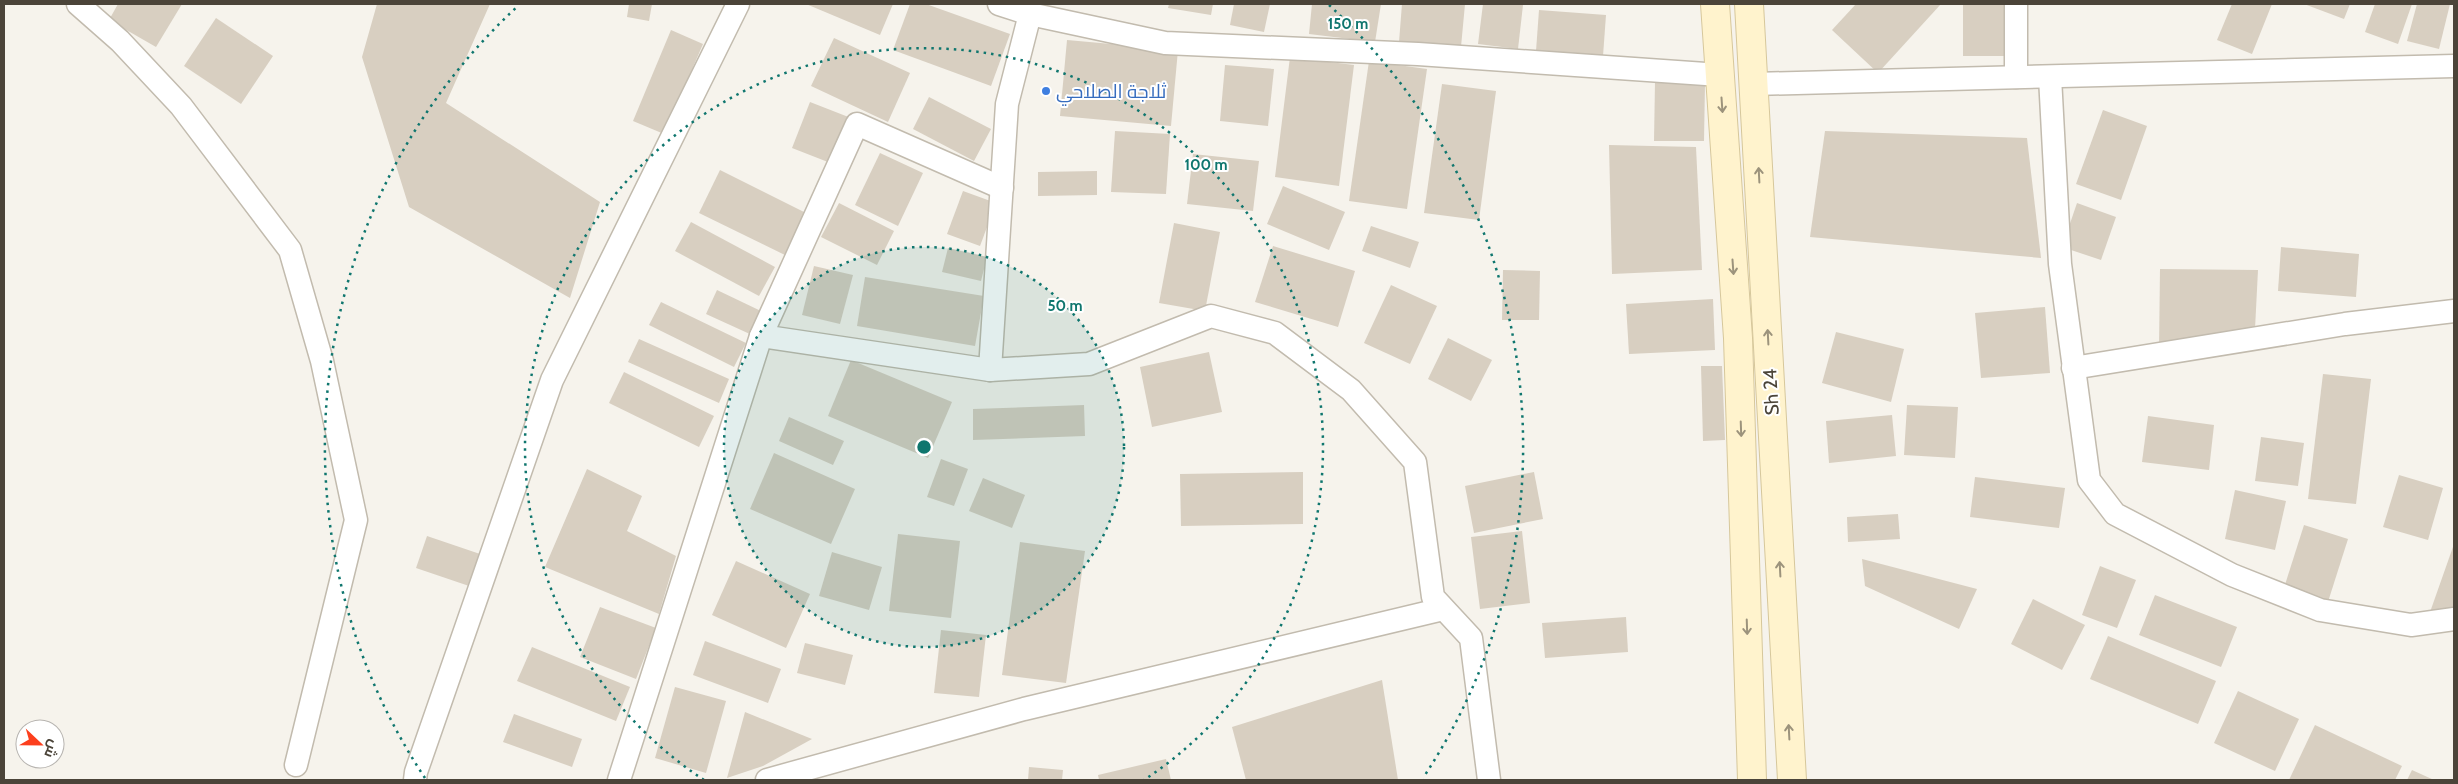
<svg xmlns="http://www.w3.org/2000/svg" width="2458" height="784" viewBox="0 0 2458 784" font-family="Cabin,Cairo,sans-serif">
<rect width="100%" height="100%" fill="#f6f3ec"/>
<g fill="#d8cfc1">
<path d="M118 4H182L156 47 109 20Z"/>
<path d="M377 4H490L446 103 600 202 570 298 409 207 362 57Z"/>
<path d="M629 4H652L649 21 627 17Z"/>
<path d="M806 4H893L880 35Z"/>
<path d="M910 4H926L1010 34 991 86 893 50Z"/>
<path d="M1169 4H1213L1211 15 1168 8Z"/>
<path d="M1234 4H1270L1264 32 1230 25Z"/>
<path d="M1312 4H1381L1375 42 1309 34Z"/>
<path d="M1402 4H1465L1461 47 1399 42Z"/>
<path d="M1483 4 1523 5 1518 49 1478 44Z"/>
<path d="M1856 4H1941L1878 73 1832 30Z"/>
<rect x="1963" y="4" width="49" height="52"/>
<path d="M2232 4H2272L2252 54 2217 40Z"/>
<path d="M2304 4H2350L2344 19Z"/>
<path d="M2375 4H2412L2398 44 2365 32Z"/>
<path d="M2417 4H2450L2439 49 2407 41Z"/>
<path d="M1539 10 1606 15 1603 56 1536 51Z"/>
<path d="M216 18 273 56 241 104 184 66Z"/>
<path d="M671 30 703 44 664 134 633 121Z"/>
<path d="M834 38 910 73 888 122 811 86Z"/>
<path d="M1067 40 1178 50 1171 126 1060 116Z"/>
<path d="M1290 57 1354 65 1339 186 1275 177Z"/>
<path d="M1369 61 1427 69 1407 209 1349 201Z"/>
<path d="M1225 65 1274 69 1268 126 1220 121Z"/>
<path d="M1655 82 1705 83 1704 141H1654Z"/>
<path d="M1442 84 1496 91 1479 220 1424 213Z"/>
<path d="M929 97 991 129 974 161 913 129Z"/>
<path d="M810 102 851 118 833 164 792 148Z"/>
<path d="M2103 110 2147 126 2121 200 2076 184Z"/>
<path d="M1115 131 1170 134 1166 194 1111 192Z"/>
<path d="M1825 131 2027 138 2041 258 1810 237Z"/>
<path d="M1609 145 1696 147 1702 270 1612 274Z"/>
<path d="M880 153 923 173 898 226 855 205Z"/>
<path d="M1193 154 1259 161 1253 211 1187 204Z"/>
<path d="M720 170 810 215 789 257 699 213Z"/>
<path d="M1097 171V195L1038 196V172Z"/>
<path d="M1283 186 1345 212 1329 250 1267 224Z"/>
<path d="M963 191 996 203 980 246 947 234Z"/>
<path d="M839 203 894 231 877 265 821 237Z"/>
<path d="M2077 203 2116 217 2101 260 2062 247Z"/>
<path d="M691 222 775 267 759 296 675 251Z"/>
<path d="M1174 223 1220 232 1205 311 1159 303Z"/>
<path d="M1371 226 1419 242 1410 268 1362 251Z"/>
<path d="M1273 246 1355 271 1338 327 1255 302Z"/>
<path d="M2281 247 2359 254 2356 297 2278 291Z"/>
<path d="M948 248 987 257 981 281 942 272Z"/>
<path d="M814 266 853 275 840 324 802 315Z"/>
<path d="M2160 269 2258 270 2255 329 2159 349Z"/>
<path d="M1503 270 1540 271 1539 320H1502Z"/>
<path d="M865 277 984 296 975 346 857 326Z"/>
<path d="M1391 285 1437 306 1410 364 1364 343Z"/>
<path d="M717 290 763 312 752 335 706 314Z"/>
<path d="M1713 299 1715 350 1629 354 1626 304Z"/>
<path d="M661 302 746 343 734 367 649 325Z"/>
<path d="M2045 307 2050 373 1981 378 1975 313Z"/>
<path d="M1836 332 1904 349 1891 402 1822 383Z"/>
<path d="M1448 338 1492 360 1471 401 1428 379Z"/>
<path d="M639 339 729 379 719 403 628 362Z"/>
<path d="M1209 352 1222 412 1152 427 1140 367Z"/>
<path d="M851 360 952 402 928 458 828 416Z"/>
<path d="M1701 366H1722L1725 440 1703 441Z"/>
<path d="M624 372 714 416 699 447 609 403Z"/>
<path d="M2323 374 2371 379 2356 504 2308 499Z"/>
<path d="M1084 405 1085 436 973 440V409Z"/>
<path d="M1907 405 1958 407 1955 458 1904 455Z"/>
<path d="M1892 415 1896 456 1829 463 1826 421Z"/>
<path d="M2148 416 2214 425 2209 470 2142 462Z"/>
<path d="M789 417 844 441 833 465 779 441Z"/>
<path d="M2261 437 2304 443 2298 486 2255 481Z"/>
<path d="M774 453 855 489 831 544 750 509Z"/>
<path d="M941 459 968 469 954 506 927 497Z"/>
<path d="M587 469 642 496 627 531 676 556 659 614 545 567Z"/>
<path d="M1303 472V524L1181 526 1180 474Z"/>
<path d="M1534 472 1543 519 1474 533 1465 486Z"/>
<path d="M2399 475 2443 488 2428 540 2383 527Z"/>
<path d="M1975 477 2065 488 2059 528 1970 517Z"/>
<path d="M983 478 1025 495 1012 528 969 511Z"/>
<path d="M2235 490 2286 501 2275 550 2225 539Z"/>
<path d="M1898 514 1900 539 1848 542 1847 517Z"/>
<path d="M2304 525 2348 539 2327 605 2283 591Z"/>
<path d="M1522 531 1530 603 1480 609 1471 537Z"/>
<path d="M898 534 960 541 951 618 889 611Z"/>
<path d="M427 536 483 555 472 587 416 568Z"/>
<path d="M1020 542 1085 551 1066 683 1002 675Z"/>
<path d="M2454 544V613L2429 615Z"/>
<path d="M832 552 882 567 869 610 819 596Z"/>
<path d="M1862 559 1977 589 1959 629 1865 586Z"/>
<path d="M736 561 810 594 786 648 712 615Z"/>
<path d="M2100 566 2136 580 2117 628 2082 615Z"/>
<path d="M2155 595 2237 627 2221 667 2139 635Z"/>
<path d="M2033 599 2085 625 2062 670 2011 644Z"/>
<path d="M600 607 656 628 636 679 580 657Z"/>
<path d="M1626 617 1628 652 1545 658 1542 623Z"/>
<path d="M941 630 986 635 979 697 934 693Z"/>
<path d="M2108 636 2216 681 2198 724 2090 679Z"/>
<path d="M705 641 781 669 768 703 693 675Z"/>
<path d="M805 643 853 655 845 685 797 673Z"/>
<path d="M532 647 630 687 616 721 517 681Z"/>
<path d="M1382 680 1398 780H1246L1232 727Z"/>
<path d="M675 687 726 701 706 773 655 758Z"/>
<path d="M2238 691 2299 719 2275 771 2214 743Z"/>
<path d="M745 712 812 739 763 766 727 778Z"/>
<path d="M514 714 582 739 572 767 503 742Z"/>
<path d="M2315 725 2402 766 2395 780H2289Z"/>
<path d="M1166 759 1171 780H1099L1098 775Z"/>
<path d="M1029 767 1063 770 1062 780H1028Z"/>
<path d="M2412 770 2434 780H2407Z"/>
</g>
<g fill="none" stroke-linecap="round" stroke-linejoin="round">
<g stroke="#c2bbae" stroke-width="25">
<g id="street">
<path d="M78 4 120 41 181 106 290 250 322 361 356 520 296 765"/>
<path d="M999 4 1030 14 1165 43 1418 54 1720 75"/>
<path d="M2016 4V77"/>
<path d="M1030 14 1007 104 990 370 1089 364 1211 316 1275 333 1351 390 1415 462 1433 597 1471 638 1489 780"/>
<path d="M2050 77 2060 264 2089 480 2115 514 2232 575 2320 610 2411 625 2454 619"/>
<path d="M1754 84 2454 66"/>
<path d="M761 336 857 124 1002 188"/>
<path d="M2073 368 2345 324 2454 311"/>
<path d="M415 780 416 772 552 380 738 4"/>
<path d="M619 780 761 336 990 370"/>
<path d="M767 780 1024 709 1443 609"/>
</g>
</g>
<g stroke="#d6c79b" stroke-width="30">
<g id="secondary">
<path d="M1715 4 1738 338 1752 780"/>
<path d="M1749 4 1792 780"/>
</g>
</g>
<use href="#street" stroke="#fff" stroke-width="22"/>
<use href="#secondary" stroke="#fff3cd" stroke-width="28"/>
</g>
<defs><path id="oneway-shaft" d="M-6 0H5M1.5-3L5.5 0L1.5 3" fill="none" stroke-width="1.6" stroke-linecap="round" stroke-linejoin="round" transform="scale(1.25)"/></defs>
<g stroke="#9c937c">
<use href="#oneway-shaft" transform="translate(1722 105) rotate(86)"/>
<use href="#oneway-shaft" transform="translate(1759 175) rotate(-93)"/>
<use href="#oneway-shaft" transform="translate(1733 267) rotate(86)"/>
<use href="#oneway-shaft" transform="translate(1768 337) rotate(-93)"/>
<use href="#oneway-shaft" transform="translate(1741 429) rotate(88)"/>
<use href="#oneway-shaft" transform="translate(1780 569) rotate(-93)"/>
<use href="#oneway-shaft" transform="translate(1747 627) rotate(88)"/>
<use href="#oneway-shaft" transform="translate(1789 732) rotate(-93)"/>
</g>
<circle cx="924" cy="447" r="200" fill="#0f766e" fill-opacity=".12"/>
<g fill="none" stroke="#0f766e" stroke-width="2.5" stroke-dasharray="2.5 5">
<circle cx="924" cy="447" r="200"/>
<path d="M704 780A399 399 0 1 1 1144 780"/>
<path d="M425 778A599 599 0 0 1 519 5M1329 5A599 599 0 0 1 1423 778"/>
</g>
<circle fill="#3f7fe0" stroke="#fff" stroke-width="2" cx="1046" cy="91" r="5"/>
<g text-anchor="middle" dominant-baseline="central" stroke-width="4" stroke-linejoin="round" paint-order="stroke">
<g font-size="19" fill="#366cbe" stroke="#fff" text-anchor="start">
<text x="1056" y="91">ثلاجة الصلاحي</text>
</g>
<g font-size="19" fill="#4b4439" stroke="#fff">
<text transform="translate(1771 392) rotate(-93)">Sh 24</text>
</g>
</g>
<circle cx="924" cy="447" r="8" fill="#0f766e" stroke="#fff" stroke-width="2.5"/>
<g font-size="15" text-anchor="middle" font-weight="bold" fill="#0f766e" stroke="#fff" stroke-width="4" stroke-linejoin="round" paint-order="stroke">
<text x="1348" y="29">150 m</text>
<text x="1206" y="170">100 m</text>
<text x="1065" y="311">50 m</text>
</g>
<rect width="2458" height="784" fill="none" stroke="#4b4439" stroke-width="10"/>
<g transform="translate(40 744) rotate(112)"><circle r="24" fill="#ffffff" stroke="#b7b4b0"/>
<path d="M0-4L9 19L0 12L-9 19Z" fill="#fc3f1d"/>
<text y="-8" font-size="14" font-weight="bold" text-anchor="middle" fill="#4b4439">ش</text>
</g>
</svg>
